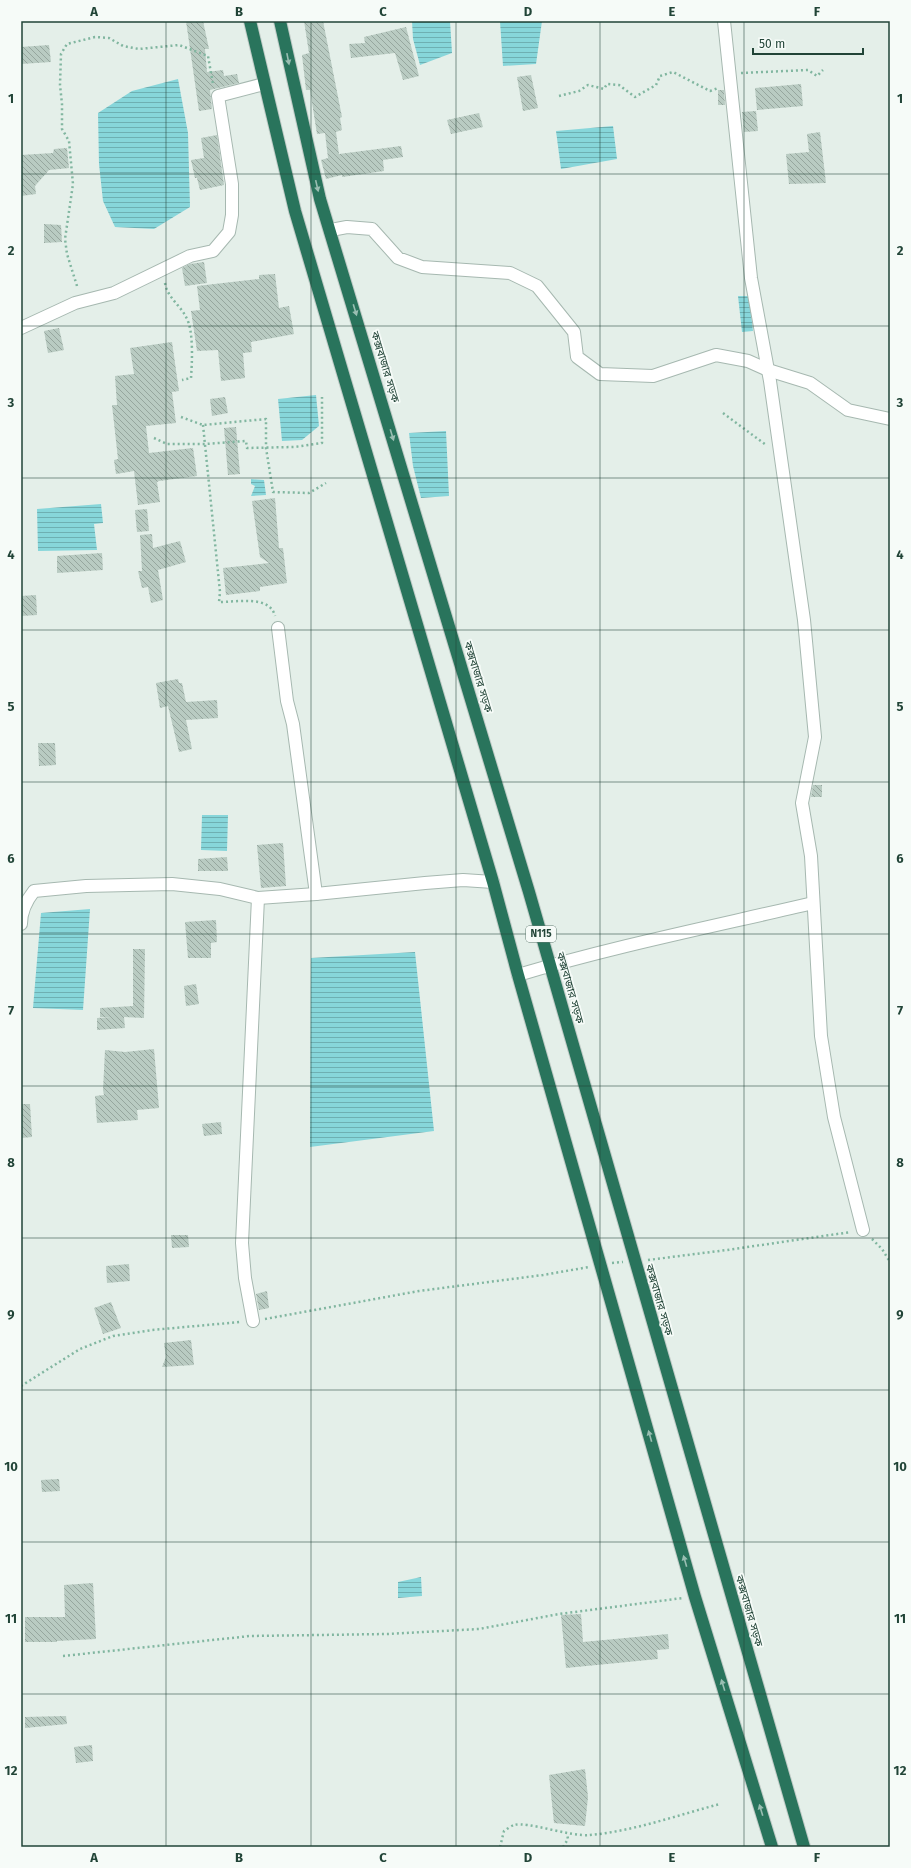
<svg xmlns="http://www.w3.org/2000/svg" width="911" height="1868" viewBox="0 0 911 1868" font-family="'Fira Sans','Noto Sans Bengali',sans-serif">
<defs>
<pattern id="water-rules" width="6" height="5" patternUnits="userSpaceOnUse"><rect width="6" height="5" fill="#87d6da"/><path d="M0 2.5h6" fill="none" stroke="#6eafb2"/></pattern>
<pattern id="building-back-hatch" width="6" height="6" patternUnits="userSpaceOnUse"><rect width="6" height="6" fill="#b9cbc2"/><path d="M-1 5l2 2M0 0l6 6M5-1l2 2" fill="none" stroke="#96a69e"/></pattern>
</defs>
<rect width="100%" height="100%" fill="#e4efe9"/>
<g fill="url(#water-rules)">
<path d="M412 21H450L452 53 420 65 413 39Z"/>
<path d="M500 21H542L536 64 503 66Z"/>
<path d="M178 79 188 133 190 207 154 229 115 227 103 201 99 164 98 113 132 91Z"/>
<path d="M613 126 617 159 561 169 556 131Z"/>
<path d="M738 296H749L753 331 742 332Z"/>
<path d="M316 395 319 426 302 440 282 441 278 399Z"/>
<path d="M446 431 449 496 421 498 413 466 409 433Z"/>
<path d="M251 479 264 480 266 495 251 496 255 486 251 484Z"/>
<path d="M101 504 103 523 94 524 97 550 38 551 37 509Z"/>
<path d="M202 815H228L227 851 201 850Z"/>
<path d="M90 909 83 1010 33 1008 41 913Z"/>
<path d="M415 952 434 1131 310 1147 311 958Z"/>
<path d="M421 1577 422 1596 398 1598V1582Z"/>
</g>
<g fill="url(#building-back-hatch)">
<path d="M186 21H203L209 49H205L207 72 223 70 224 76 237 74 239 83 210 90 212 109 199 111Z"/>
<path d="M304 21H323L342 117 340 118 342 130 336 132 339 154 401 146 403 157 383 160 384 171 342 177V175L326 179 321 160 328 158 325 133 317 134 310 90H306L302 55 309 53Z"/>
<path d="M406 27 419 76 403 80 395 53 351 58 349 44 365 43 364 37Z"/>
<path d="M49 45 51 62 21 64V47Z"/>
<path d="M531 75 538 108 523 111 517 77Z"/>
<path d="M801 84 803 106 757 110 755 88Z"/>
<path d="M718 90H724L725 105H718Z"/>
<path d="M756 111 758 131 744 132 742 112Z"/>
<path d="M479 113 483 127 451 134 447 120Z"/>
<path d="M820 132 826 183 789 184 786 154 809 152 807 134Z"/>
<path d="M217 135 224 185 200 190 197 178H195L191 160 204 158 201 138Z"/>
<path d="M67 148 69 168 49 170 35 186 36 194 21 196V155L53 153 54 149Z"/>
<path d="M44 224 61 225 62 242 44 243Z"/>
<path d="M204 262 207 283 185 286 182 268 190 264Z"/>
<path d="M275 274 279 308 289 306 294 334 251 342 252 352 243 353 245 378 221 381 218 350 197 351 191 311 200 310 197 286 259 279V275Z"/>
<path d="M59 328 64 350 48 353 44 331Z"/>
<path d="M172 342 179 391 172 392 176 423 146 426 149 453 193 448 197 476 159 481 157 482 160 502 138 505 134 471 116 474 114 460 118 459 112 405H117L115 376 134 374 130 348Z"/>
<path d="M225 397 228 413 212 416 210 399Z"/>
<path d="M236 427 240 474 228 475 224 428Z"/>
<path d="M275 498 279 548H283L287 583 260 587V591L226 595 223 568 269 563 260 557 252 501Z"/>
<path d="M147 509 149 531 137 532 135 510Z"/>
<path d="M152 534 153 548 180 541 186 562 158 570 163 600 151 603 148 587 142 588 138 571H142L140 535Z"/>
<path d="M102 553 103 570 57 573V556Z"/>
<path d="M36 595 37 615 21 616V596Z"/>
<path d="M178 679 179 683H182L186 702 217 700 218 718 186 720 192 749 179 752 168 706 160 708 156 683Z"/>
<path d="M38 743H55L56 765 39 766Z"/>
<path d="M813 785H822V797H811Z"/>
<path d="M283 843 286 886 261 888 257 845Z"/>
<path d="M227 857 228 871H198V859Z"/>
<path d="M216 920 217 942 211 943V958H188L185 922Z"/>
<path d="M133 949H145L144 1018 124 1017 125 1028 97 1030V1018L111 1017H100V1008L133 1006Z"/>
<path d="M196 984 199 1004 186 1006 184 986Z"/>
<path d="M154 1049 159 1108 137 1110 138 1120 97 1123 95 1096 104 1095 103 1090 105 1050 125 1052Z"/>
<path d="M21 1104H30L32 1137 21 1138Z"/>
<path d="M221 1122 222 1134 204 1136 202 1124Z"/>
<path d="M171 1235H188L189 1247 172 1248Z"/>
<path d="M129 1264 130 1281 107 1283 106 1266Z"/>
<path d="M267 1291 269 1308 259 1310 256 1294Z"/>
<path d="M111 1302 121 1328 103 1334 94 1308Z"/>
<path d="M191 1340 194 1365 162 1367 166 1357 164 1343Z"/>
<path d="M59 1479 60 1491 42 1492 41 1480Z"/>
<path d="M93 1583 96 1639 57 1641V1642H25V1617H65L64 1585Z"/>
<path d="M581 1614 583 1642 668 1634 669 1649 657 1650 658 1659 566 1668 561 1615Z"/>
<path d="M66 1716 67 1724 25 1728V1717Z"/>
<path d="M92 1745 93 1761 76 1763 74 1747Z"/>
<path d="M585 1769 588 1797 585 1826 554 1823 549 1775Z"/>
</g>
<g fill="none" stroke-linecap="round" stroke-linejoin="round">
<g stroke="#a6b8b0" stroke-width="14">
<g id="street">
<path d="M724 21 751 278 770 381 804 620 815 737 802 803 811 856 821 1036 834 1117 863 1230"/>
<path d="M331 230 347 227 372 229 398 258 422 267 510 273 537 286 574 332 577 357 600 374 653 376 716 355 748 361 768 370 810 383 848 410 890 419"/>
<path d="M21 328 75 303 114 293 190 256 213 251 229 232 232 215V184L218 96 264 84"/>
<path d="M278 628 287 701 293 724 316 894"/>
<path d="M21 924C21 911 26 901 34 891L86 886 172 884 220 889 258 898 316 894 425 883 463 880 493 882"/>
<path d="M518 975C615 946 715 926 813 903"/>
<path d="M253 1321 245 1278 242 1243 258 898"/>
</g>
</g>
<g stroke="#c1cbc7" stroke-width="14">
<g id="highway">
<path d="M250 21 295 211 493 882 518 975 695 1597 772 1847"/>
<path d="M280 21 320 199 529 892 804 1847"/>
</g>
</g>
<g stroke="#81b6a0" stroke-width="2.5" stroke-dasharray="2 3" stroke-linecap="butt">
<path d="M741 73 808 70 817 76 823 70"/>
<path d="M559 96 579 91 588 85 604 89 607 84 619 85 635 97 656 85 660 76 673 72 710 91 718 88"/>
<path d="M165 283C167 297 180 305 186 317 194 330 192 363 191 378L182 380"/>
<path d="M77 286 67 254 65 239 73 184 69 141 62 129V104L60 85 61 54 67 44 95 37 109 38 123 46 139 49 179 45 208 56 213 84"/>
<path d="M723 413 766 445"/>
<path d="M181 417 203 425 266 419V448L273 492 309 493 326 483"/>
<path d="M203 425 220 592 219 602C237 602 270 595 275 616"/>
<path d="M154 438 167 444H205L246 441 247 448 294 447 322 443V397"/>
<path d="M872 1239 882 1249 890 1262"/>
<path d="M648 1260 727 1250 851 1232"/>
<path d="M612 1263 623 1262"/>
<path d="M265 1319 419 1291 543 1275 589 1267"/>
<path d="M21 1386 80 1349 113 1336 152 1330 240 1322"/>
<path d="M63 1656 250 1636 387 1634 479 1629 559 1614 683 1598"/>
<path d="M500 1847 504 1831C507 1829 511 1826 514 1825 527 1821 570 1837 590 1835 634 1831 678 1815 720 1804"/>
<path d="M563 1847 568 1839 567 1834"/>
</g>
<use href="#street" stroke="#fff" stroke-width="12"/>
<use href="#highway" stroke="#29745c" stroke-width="12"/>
</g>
<defs><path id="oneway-solid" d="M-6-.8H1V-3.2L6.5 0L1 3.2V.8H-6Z"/></defs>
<g fill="#9abeb2">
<use href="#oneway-solid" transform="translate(288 59) rotate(79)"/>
<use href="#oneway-solid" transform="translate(317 186) rotate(77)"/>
<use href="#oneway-solid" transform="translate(355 310) rotate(73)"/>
<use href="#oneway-solid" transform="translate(392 435) rotate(73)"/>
<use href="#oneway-solid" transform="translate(650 1436) rotate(-106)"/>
<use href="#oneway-solid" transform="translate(685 1561) rotate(-106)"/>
<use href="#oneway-solid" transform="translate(723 1685) rotate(-107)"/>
<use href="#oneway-solid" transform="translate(761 1810) rotate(-107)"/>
</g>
<path fill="none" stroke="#214437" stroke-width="1" stroke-opacity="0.55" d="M166 21V1847M311 21V1847M456 21V1847M600 21V1847M744 21V1847M21 174H890M21 326H890M21 478H890M21 630H890M21 782H890M21 934H890M21 1086H890M21 1238H890M21 1390H890M21 1542H890M21 1694H890"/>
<g text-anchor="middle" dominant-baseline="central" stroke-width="3.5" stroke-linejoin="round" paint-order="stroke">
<rect fill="#f6fbf8" stroke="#617b71" stroke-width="1" x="526" y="926" width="30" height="16" rx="3"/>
<g font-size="10" font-weight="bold" fill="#214437">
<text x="541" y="934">N115</text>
</g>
<g font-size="11" fill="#214437" stroke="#f6fbf8">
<text transform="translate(385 367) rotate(73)">কক্সবাজার সড়ক</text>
<text transform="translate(478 677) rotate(73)">কক্সবাজার সড়ক</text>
<text transform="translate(570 988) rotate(74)">কক্সবাজার সড়ক</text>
<text transform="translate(659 1300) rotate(74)">কক্সবাজার সড়ক</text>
<text transform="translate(749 1611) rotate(74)">কক্সবাজার সড়ক</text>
</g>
</g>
<rect width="911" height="1868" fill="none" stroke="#f6fbf8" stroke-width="44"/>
<path d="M753 48v6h110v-6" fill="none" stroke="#214437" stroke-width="2"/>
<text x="759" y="48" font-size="12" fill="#214437" stroke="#f6fbf8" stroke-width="3" paint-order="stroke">50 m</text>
<rect x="22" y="22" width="867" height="1824" fill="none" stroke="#214437" stroke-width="1.5"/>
<g font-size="13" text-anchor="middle" font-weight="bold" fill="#214437">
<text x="94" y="16">A</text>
<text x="239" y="16">B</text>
<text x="383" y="16">C</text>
<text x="528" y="16">D</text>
<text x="672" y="16">E</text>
<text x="817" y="16">F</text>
<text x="11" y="103">1</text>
<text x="900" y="103">1</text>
<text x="11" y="255">2</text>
<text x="900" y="255">2</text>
<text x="11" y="407">3</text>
<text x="900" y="407">3</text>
<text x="11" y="559">4</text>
<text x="900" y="559">4</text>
<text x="11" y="711">5</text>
<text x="900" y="711">5</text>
<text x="11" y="863">6</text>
<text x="900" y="863">6</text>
<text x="11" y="1015">7</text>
<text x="900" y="1015">7</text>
<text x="11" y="1167">8</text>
<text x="900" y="1167">8</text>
<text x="11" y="1319">9</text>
<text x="900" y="1319">9</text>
<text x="11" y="1471">10</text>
<text x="900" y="1471">10</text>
<text x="11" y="1623">11</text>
<text x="900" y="1623">11</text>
<text x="11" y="1775">12</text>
<text x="900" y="1775">12</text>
<text x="94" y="1862">A</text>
<text x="239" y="1862">B</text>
<text x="383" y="1862">C</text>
<text x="528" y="1862">D</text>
<text x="672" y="1862">E</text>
<text x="817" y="1862">F</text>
</g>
</svg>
